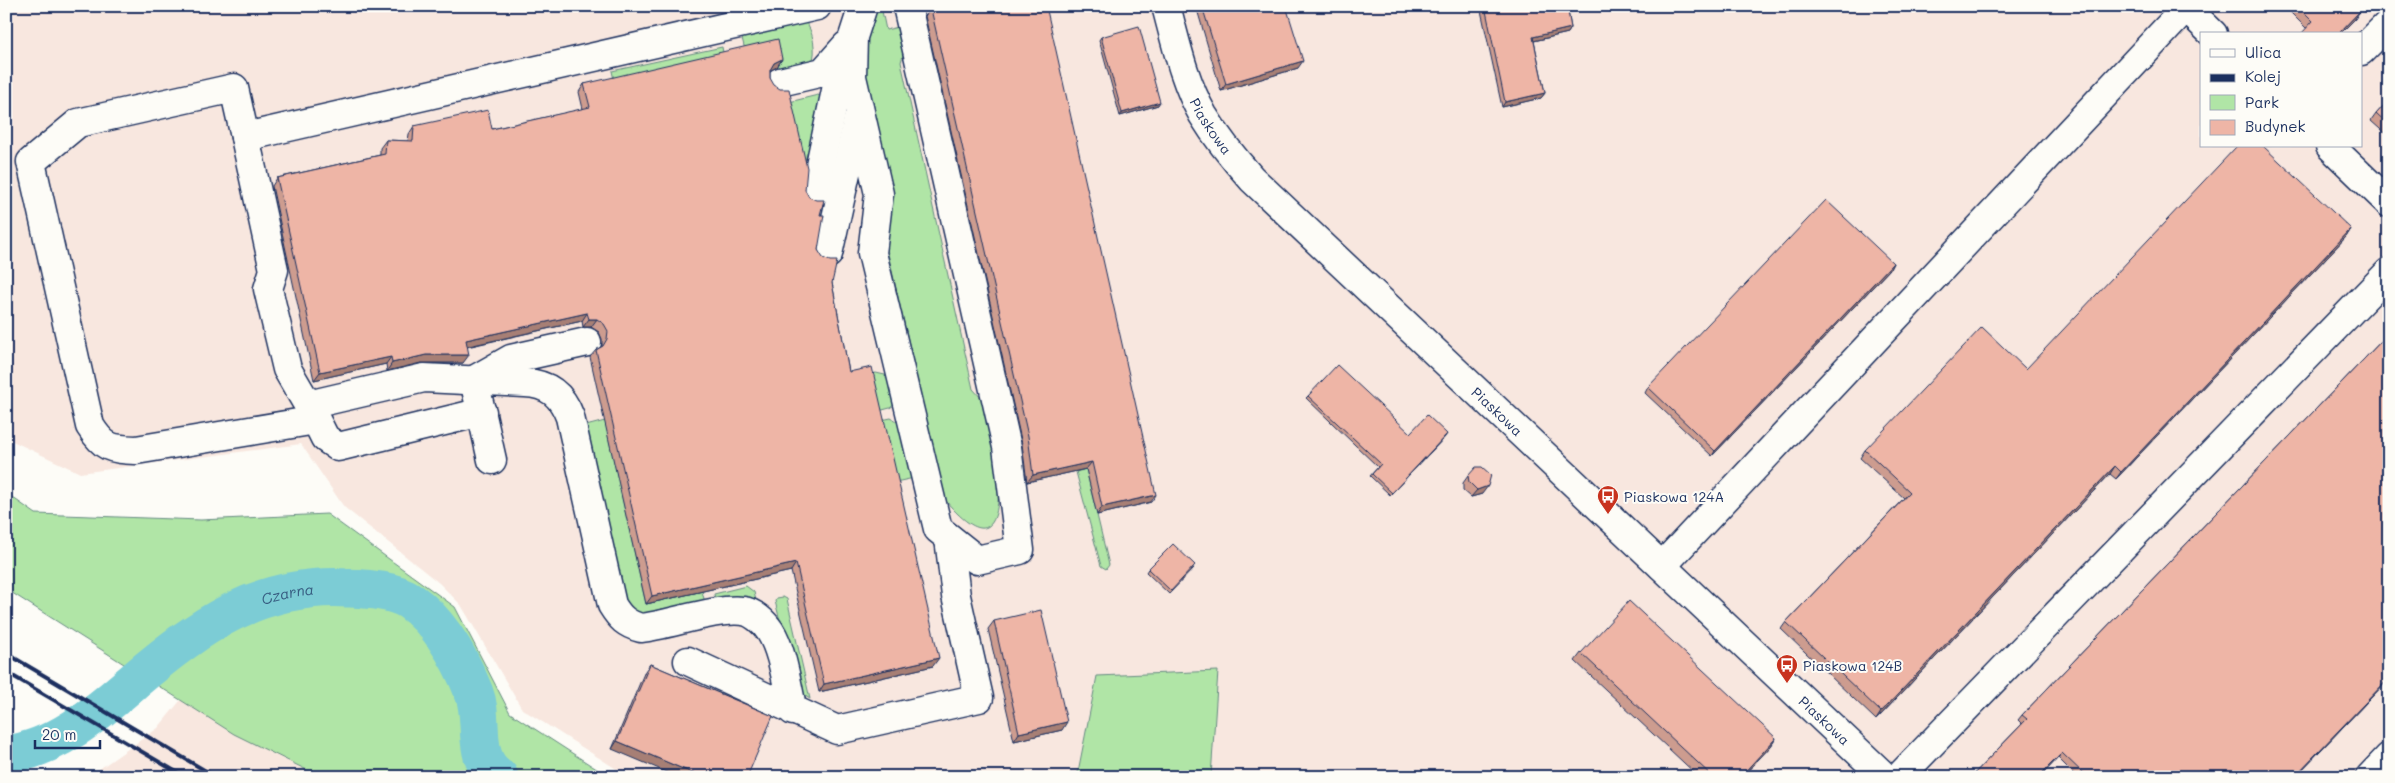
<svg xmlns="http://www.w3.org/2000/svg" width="2395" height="783" viewBox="0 0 2395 783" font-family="Mali,sans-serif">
<rect width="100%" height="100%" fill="#fdfcf7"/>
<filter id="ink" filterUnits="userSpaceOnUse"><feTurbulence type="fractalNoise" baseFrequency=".02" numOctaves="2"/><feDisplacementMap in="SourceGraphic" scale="10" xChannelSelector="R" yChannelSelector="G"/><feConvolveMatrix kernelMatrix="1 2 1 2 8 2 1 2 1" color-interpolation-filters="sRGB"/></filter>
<g filter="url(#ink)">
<g fill="#f8e7df" fill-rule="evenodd">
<path d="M2389 6V777H629L522 709 461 605 439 583 344 507 301 444 80 473 6 438V7ZM2201 34H2361V146H2201Z"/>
<path d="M206 669 475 777H73L95 772 158 728Z"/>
</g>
<g fill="#b0e5a6" stroke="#668a82">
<path d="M877 6H895L882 11 886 30 902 26 906 44 901 62 973 389C978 395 985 401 988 407 991 415 991 426 993 434 1001 476 1010 577 945 500L886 245 893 193 865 75 867 31Z"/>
<path d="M805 22C813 29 817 53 812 62L778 70 772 47 746 54 741 34Z"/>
<path d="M722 47 724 58 615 84 612 71Z"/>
<path d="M818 95 821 97 807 191 785 103Z"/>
<path d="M876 373 885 375 891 381 895 404 890 408 875 412 866 375Z"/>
<path d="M891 418 901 424 914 478 891 483 877 421Z"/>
<path d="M605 421 646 604 702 591 706 607 650 619 627 609 582 427Z"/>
<path d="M1086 469 1109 565 1106 569 1101 566 1076 472Z"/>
<path d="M6 493 36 514 201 520 327 514 455 607 510 713 609 777H321L234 734 6 589Z"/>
<path d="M746 586 754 592 757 605 716 604 714 594Z"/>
<path d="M783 597 787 599 810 699 802 694 796 684 775 601 777 598Z"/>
<path d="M1218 671 1211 777H1077L1097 676Z"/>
</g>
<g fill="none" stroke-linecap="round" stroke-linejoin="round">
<path stroke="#7bccd5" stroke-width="39" id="s1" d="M6 755C58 748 97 713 135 680 199 626 259 583 348 588 367 589 394 590 410 601 440 622 461 660 474 693 485 721 470 758 499 777"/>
<g stroke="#1b2f5e" stroke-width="31">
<g id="minor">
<path d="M863 6 853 37 852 77 879 194 872 253 938 529 977 560 1020 550 1007 447 907 6"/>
<path id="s2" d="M1166 6C1176 43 1184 82 1203 115 1217 138 1234 159 1252 179L1885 777"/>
<path d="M2184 6 2213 34"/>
<path d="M2361 51 2389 23"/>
<path d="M780 82 823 72 846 46"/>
<path d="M245 137 234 88 78 123 31 162 90 426C104 448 110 449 136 450L316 420 325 438 338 447 482 412"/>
<path d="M2330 146 2389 203"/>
<path d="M814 193 838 81 846 56"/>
<path d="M828 254 858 119"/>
<path d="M492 460 474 380 511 359 587 342"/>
<path d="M1662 566 2186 8"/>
<path d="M688 661 837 730 979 698 956 596 949 538"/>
<path d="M793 711C787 687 783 651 770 631 764 622 753 612 743 611 718 607 669 625 641 628 626 624 620 618 612 605L570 417C562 395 549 384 525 383L424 378 308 405 287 369 268 289 274 270 245 137 817 6"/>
<path d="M1899 777 2389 272"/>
<path d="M2370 777 2389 757"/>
</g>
</g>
<use href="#minor" stroke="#fdfcf7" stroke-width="28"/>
<g stroke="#1b2f5e" stroke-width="4">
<path d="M6 653 216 777"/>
<path d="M6 672 185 777"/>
</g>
</g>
<g fill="#cd9c8f" stroke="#1b2f5e">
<path d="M1196 6H1286L1298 68 1221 91Z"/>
<path d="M1480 6H1567L1571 28 1568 33 1534 41 1545 93 1541 98 1502 107Z"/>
<path d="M2284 6H2355V19L2306 28Z"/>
<path d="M931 9 1151 502 1097 515 1086 469 1027 482 1022 444 925 16Z"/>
<path d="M1101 37 1158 105 1120 116 1099 40Z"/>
<path d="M782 59 777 67 770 70V78L805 190 820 215 818 250 832 283 849 372 933 666 819 692 791 571 646 604 590 357 596 350 602 346V339L599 332 591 327H583L582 321 467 347 463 363H421L387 371 386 364 314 380 272 186 277 178 380 155V148L386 140 408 141 409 134 414 126 492 129 583 109 579 92 584 84Z"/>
<path d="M2389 100V137L2371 121 2376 114Z"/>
<path d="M2351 229 2346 237 2116 479 2110 474 1876 720 1781 629 1786 622 1904 498 1860 458 1865 450 2026 369Z"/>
<path d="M1893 263 1890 269 1712 456 1645 393 1648 387Z"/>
<path d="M2389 333V679L2295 777H2077L2058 758 2040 777H1971L2022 724 2018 720 2022 715Z"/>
<path d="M1308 396 1410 433 1445 437 1390 495 1370 476 1378 467 1306 398Z"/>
<path d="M1468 476 1482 494 1471 497 1463 490V483Z"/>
<path d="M1194 568 1169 594 1146 572 1148 569Z"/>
<path d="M994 621 1062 730 1014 741 988 629Z"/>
<path d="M1581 653 1776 738 1771 746 1742 777H1699L1575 661Z"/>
<path d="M650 664 773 716 612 749 645 671Z"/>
</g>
<g fill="#a77f74" stroke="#1b2f5e">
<path d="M2360 11 2355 19 2340 34H2338Z"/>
<path d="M1571 28 1568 33 1529 42 1533 37Z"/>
<path d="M782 59 777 67 769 71 774 63Z"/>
<path d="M1303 61 1298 68 1221 91 1226 84Z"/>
<path d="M1545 93 1541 98 1502 107 1505 102Z"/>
<path d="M1160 102 1158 105 1120 116 1122 113Z"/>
<path d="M2351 229 2346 237 2116 479 2121 472Z"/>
<path d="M1893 263 1890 269 1712 456 1715 451Z"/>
<path d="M587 313 582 321 460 348 466 340Z"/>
<path d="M589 319H597L591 327H583Z"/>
<path d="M426 355H469L463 363H421L387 371 392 363Z"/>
<path d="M391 357 386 364 314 380 320 372Z"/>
<path d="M1447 434 1445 437 1390 495 1392 493Z"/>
<path d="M1092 462 1086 469 1027 482 1033 475Z"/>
<path d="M2115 466 2110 474 1876 720 1881 712Z"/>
<path d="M1488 486 1482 494 1471 497 1477 490Z"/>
<path d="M1156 495 1151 502 1097 515 1102 507Z"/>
<path d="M796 563 791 571 646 604 652 596Z"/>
<path d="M939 658 933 666 819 692 824 684Z"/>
<path d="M2389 678V679L2295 777H2294Z"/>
<path d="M1067 722 1062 730 1014 741 1019 733Z"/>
<path d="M1776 738 1771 746 1742 777H1740Z"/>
<path d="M617 741 702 777H678L612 749Z"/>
<path d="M2062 753 2058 758 2040 777H2038Z"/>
</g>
<g fill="#eeb5a6" stroke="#1b2f5e">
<path d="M941 6H1046L1156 495 1102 507 1092 462 1033 475 1028 436 931 9Z"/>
<path d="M1202 6H1286L1303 61 1226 84Z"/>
<path d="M1485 6H1567L1571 28 1533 37 1545 93 1505 102Z"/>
<path d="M2298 6H2355L2360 11 2338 34H2301L2313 21Z"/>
<path d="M1139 26 1160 102 1122 113 1101 37Z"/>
<path d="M778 39 782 59 774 63 770 70V78L774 85 780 89H789L807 168 805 190 809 197 816 200H824L820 215H824L818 250 823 258 830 261H837L832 283 849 372 872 367 939 658 824 684 796 563 652 596 596 350 603 346 607 339 608 331 604 324 597 319H589L587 313 466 340 469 355H426L392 363 391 357 320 372 277 178 385 154 386 140 413 141 414 126 488 110 492 129 590 107 584 84Z"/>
<path d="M2389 100V126L2376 114Z"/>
<path d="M2237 146H2263L2351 229 2121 472 2115 466 1881 712 1786 622 1910 492 1865 450 1982 327 2026 369Z"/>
<path d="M1826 200 1893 263 1715 451 1648 387Z"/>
<path d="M2389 333V678L2294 777H2087L2062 753 2038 777H1971L2027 719 2022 715Z"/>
<path d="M1337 365 1410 433 1427 415 1447 434 1392 493 1372 474 1381 464 1308 396Z"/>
<path d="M1476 467H1482L1491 475 1488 486 1477 490 1469 482 1468 476Z"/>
<path d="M1173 544 1195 565 1171 591 1148 569Z"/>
<path d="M1629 601 1776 738 1740 777H1713L1581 653Z"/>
<path d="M1041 610 1067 722 1019 733 994 621Z"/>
<path d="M650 664 773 716 747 777H702L617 741Z"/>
</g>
</g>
<defs>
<g id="bus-pin" transform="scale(1.125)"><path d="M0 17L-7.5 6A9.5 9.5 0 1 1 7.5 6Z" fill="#c8321e" stroke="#fdfcf7"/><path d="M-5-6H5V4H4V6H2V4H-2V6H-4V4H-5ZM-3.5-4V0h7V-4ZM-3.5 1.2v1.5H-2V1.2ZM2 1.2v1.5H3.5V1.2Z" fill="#fff"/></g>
</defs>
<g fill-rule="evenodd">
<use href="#bus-pin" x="1608" y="496"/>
<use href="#bus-pin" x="1787" y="665"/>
</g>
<g text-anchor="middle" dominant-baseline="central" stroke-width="4" stroke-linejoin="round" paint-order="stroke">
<g font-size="14" fill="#1b2f5e" stroke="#fdfcf7">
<text stroke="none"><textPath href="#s2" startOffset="129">Piaskowa</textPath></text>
<text stroke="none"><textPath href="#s2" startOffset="534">Piaskowa</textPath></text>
<text stroke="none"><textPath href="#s2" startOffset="984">Piaskowa</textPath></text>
</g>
<g font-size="14" fill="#1b2f5e" stroke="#fdfcf7" text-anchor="start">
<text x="1624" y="496">Piaskowa 124A</text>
<text x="1803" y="665">Piaskowa 124B</text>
</g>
<g font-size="15" font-style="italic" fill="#385e82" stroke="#fdfcf7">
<text stroke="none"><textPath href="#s1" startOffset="329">Czarna</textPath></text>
</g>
</g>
<rect width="2395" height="783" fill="none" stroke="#fdfcf7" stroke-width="25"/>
<rect x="12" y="12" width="2370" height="758" fill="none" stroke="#1b2f5e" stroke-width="2" filter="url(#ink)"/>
<rect x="2200" y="32" width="162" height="115" fill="#fdfcf7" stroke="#a3aaba"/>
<rect x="2210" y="49" width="25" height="8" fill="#fdfcf7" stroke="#a3aaba"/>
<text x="2245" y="58" font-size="15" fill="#1b2f5e">Ulica</text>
<rect x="2210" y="74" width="25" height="8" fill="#1b2f5e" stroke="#a3aaba"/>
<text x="2245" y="82" font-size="15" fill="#1b2f5e">Kolej</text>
<rect x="2210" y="95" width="25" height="15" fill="#b0e5a6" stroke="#a3aaba"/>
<text x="2245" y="108" font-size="15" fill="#1b2f5e">Park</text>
<rect x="2210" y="120" width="25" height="15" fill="#eeb5a6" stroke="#a3aaba"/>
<text x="2245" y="132" font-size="15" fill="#1b2f5e">Budynek</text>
<path d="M35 740v8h65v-8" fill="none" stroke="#1b2f5e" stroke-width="2.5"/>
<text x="42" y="740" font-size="15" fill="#1b2f5e" stroke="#fdfcf7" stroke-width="4" paint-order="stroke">20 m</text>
</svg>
